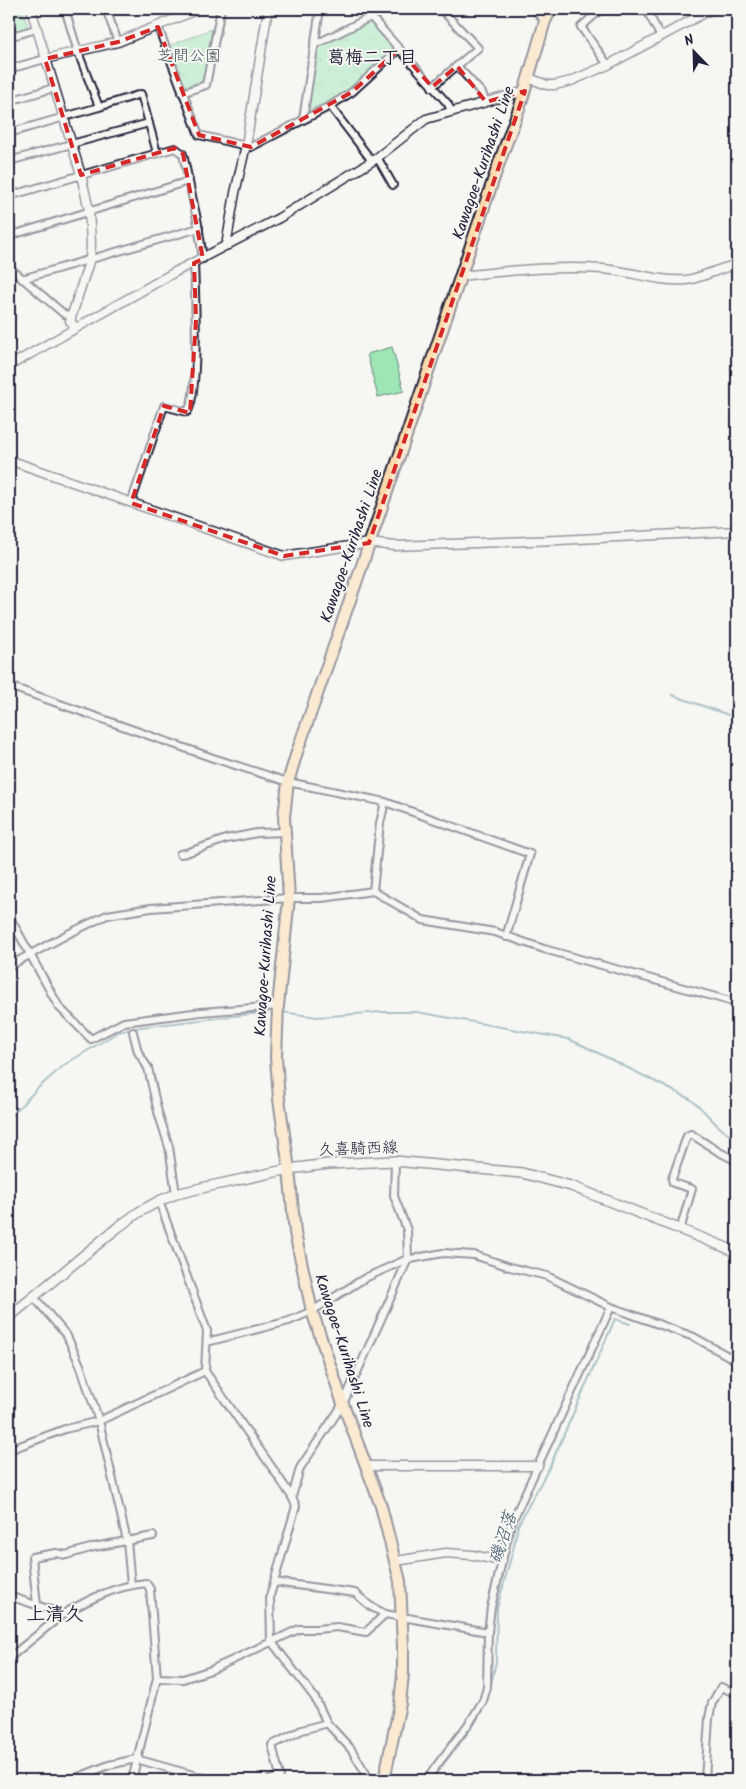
<svg xmlns="http://www.w3.org/2000/svg" width="746" height="1789" viewBox="0 0 746 1789" font-family="Kalam,'Klee One',sans-serif">
<defs>
<pattern id="park-crowns" width="20" height="18" patternUnits="userSpaceOnUse" patternTransform="scale(1.25)"><rect width="20" height="18" fill="#9ee6b5"/><path d="M2 6a3 3 0 1 1 6 0M12 15a3 3 0 1 1 6 0" fill="none" stroke="#88c59d"/></pattern>
</defs>
<rect width="100%" height="100%" fill="#f6f6f2"/>
<filter id="ink" filterUnits="userSpaceOnUse"><feTurbulence type="fractalNoise" baseFrequency=".02" numOctaves="2"/><feDisplacementMap in="SourceGraphic" scale="10" xChannelSelector="R" yChannelSelector="G"/><feConvolveMatrix kernelMatrix="1 2 1 2 8 2 1 2 1" color-interpolation-filters="sRGB"/></filter>
<g filter="url(#ink)">
<path fill="#9ee6b5" stroke="#608478" d="M392 347 404 391 378 397 367 354Z"/>
<g fill="url(#park-crowns)" stroke="#608478">
<path d="M9 9H22L28 27 9 33Z"/>
<path d="M370 20 394 49 349 89 328 102 306 112 316 47Z"/>
<path d="M212 29 202 84 183 90 168 46Z"/>
</g>
<g fill="none" stroke-linecap="round" stroke-linejoin="round">
<g stroke="#568696" stroke-width="2">
<path d="M672 695 737 718"/>
<path d="M282 1012 317 1017 381 1012H417L556 1037 568 1039 584 1046 690 1099C707 1111 717 1130 737 1139"/>
<path d="M9 1118 38 1088 64 1065 118 1032 141 1027 268 1012"/>
<path d="M431 1780 474 1725 487 1701 496 1662 497 1608 513 1550 518 1525 550 1466 615 1319 630 1324"/>
</g>
<g stroke="#22223b" stroke-width="10">
<g id="minor">
<path d="M65 9 78 52 99 107 141 94 157 153"/>
<path d="M106 9 118 42"/>
<path d="M534 9 545 21"/>
<path d="M601 9 581 27 608 65"/>
<path d="M646 9 661 37"/>
<path d="M371 17 448 104 451 111"/>
<path d="M158 27 199 135 251 147 330 106 352 92 399 49"/>
<path d="M9 37 36 29"/>
<path d="M314 45 387 9"/>
<path d="M457 66 482 93 486 102"/>
<path d="M9 69 45 59"/>
<path d="M432 87 478 48 441 9"/>
<path d="M182 93 206 85 221 9"/>
<path d="M9 101 54 88"/>
<path d="M330 106 372 161"/>
<path d="M303 119 320 9"/>
<path d="M9 133 99 107"/>
<path d="M377 157 393 185"/>
<path d="M9 161 149 123"/>
<path d="M9 196 175 148 183 154 198 224 203 259"/>
<path d="M9 236 189 181"/>
<path d="M9 267 64 314 71 316"/>
<path d="M22 279 199 228"/>
<path d="M131 503 164 406 187 412C200 399 195 287 194 263"/>
<path d="M9 686 213 758 288 782 385 802 530 854 506 937"/>
<path d="M180 854 186 853 226 839 257 833 285 832"/>
<path d="M373 891 380 823 385 802"/>
<path d="M9 916 59 1007 91 1039 124 1022 201 1012 278 1006"/>
<path d="M9 966 66 935 107 915 151 908 289 898H322L373 891 423 920 495 932 544 949 737 1003"/>
<path d="M133 1032 138 1052 148 1068 158 1112 169 1147 176 1194"/>
<path d="M159 1201 207 1331 205 1371 273 1469 292 1497 296 1506 270 1596 271 1641 315 1698 327 1723 351 1749 370 1780"/>
<path d="M680 1230 692 1189 673 1183 672 1179 687 1136 691 1134 719 1152 737 1161"/>
<path d="M34 1297 67 1336 80 1365 99 1421 127 1541 131 1585"/>
<path d="M207 1342 289 1321 312 1311 365 1278 405 1260 443 1253 474 1255 510 1267 547 1276 611 1307 694 1337 737 1361"/>
<path d="M9 1450 65 1429 99 1421 205 1371"/>
<path d="M292 1497 300 1468 343 1404 408 1259 407 1230 394 1196 395 1161"/>
<path d="M274 1582 355 1593 370 1606 385 1614"/>
<path d="M9 1596 63 1614C90 1599 115 1586 146 1583L150 1589 157 1678 132 1780"/>
<path d="M37 1605 32 1557 56 1553 66 1555 94 1547 153 1536"/>
<path d="M9 1658 63 1614"/>
<path d="M157 1678 183 1679 211 1670 299 1629H317L337 1627 366 1632 385 1614 488 1632"/>
<path d="M71 1780 109 1765 136 1759 211 1780"/>
<path d="M91 1780 92 1772"/>
<path d="M270 1780 280 1776 272 1745 302 1730 327 1723"/>
<path d="M427 1780 434 1769 470 1722 483 1701 487 1687 488 1632 491 1607 511 1524 611 1307"/>
<path d="M705 1780 709 1718 712 1703 721 1687 737 1694"/>
</g>
</g>
<g stroke="#22223b" stroke-width="11">
<g id="tertiary">
<path d="M31 9 81 175 89 210 91 243 90 259 70 321 76 328"/>
<path d="M45 59 118 42 199 9"/>
<path d="M529 78 547 85H555L571 81 608 65 712 9"/>
<path d="M228 245 227 240 235 193 246 145 268 9"/>
<path d="M461 276C509 270 555 266 603 269 631 271 657 282 686 280 703 278 720 267 737 265"/>
<path d="M9 366 175 272 279 218 374 160 426 119 525 91"/>
<path d="M9 460 284 556 369 543 395 546 559 540 737 531"/>
<path d="M367 1466H538"/>
<path d="M396 1561 446 1553 472 1555 502 1561"/>
</g>
</g>
<g stroke="#22223b" stroke-width="12">
<path id="secondary" d="M9 1317 117 1228 139 1212 159 1201 176 1194 206 1187 289 1169 328 1164 395 1161 522 1173 571 1186 737 1252"/>
</g>
<g stroke="#22223b" stroke-width="14">
<path id="primary" d="M384 1780 400 1704 403 1674V1646L400 1581 381 1506 343 1404 312 1311 295 1233 289 1169 279 1099 276 1057 278 1006 289 898 284 817 288 782 297 752 357 580 499 163 520 106 545 21 551 9"/>
</g>
<use href="#minor" stroke="#f6f6f2" stroke-width="6"/>
<use href="#tertiary" stroke="#f6f6f2" stroke-width="8"/>
<use href="#secondary" stroke="#f6f6f2" stroke-width="9"/>
<use href="#primary" stroke="#fedbac" stroke-width="10"/>
</g>
</g>
<path d="M0 0H746V1789H0ZM158 27 199 135 251 147 352 92 399 49 432 87 457 66 486 102 525 91 369 543 284 556 131 503 164 406 190 413 196 320 194 263 203 259 183 154 175 148 81 175 45 59 118 42Z" fill="#f6f6f2" fill-opacity=".55" fill-rule="evenodd"/>
<path fill="none" stroke="#d62828" stroke-width="4" stroke-dasharray="10 6" stroke-linejoin="round" d="M158 27 199 135 251 147 352 92 399 49 432 87 457 66 486 102 525 91 369 543 284 556 131 503 164 406 190 413 196 320 194 263 203 259 183 154 175 148 81 175 45 59 118 42Z"/>
<g text-anchor="middle" dominant-baseline="central" stroke-width="4" stroke-linejoin="round" paint-order="stroke">
<g font-size="16" fill="#41535a" stroke="#f6f6f2">
<text x="189" y="56">芝間公園</text>
</g>
<g font-size="16" fill="#22223b" stroke="#f6f6f2">
<text transform="translate(484 163) rotate(-71)">Kawagoe-Kurihashi Line</text>
<text transform="translate(352 546) rotate(-71)">Kawagoe-Kurihashi Line</text>
<text transform="translate(266 956) rotate(-86)">Kawagoe-Kurihashi Line</text>
<text transform="translate(358 1149) rotate(-2)">久喜騎西線</text>
<text transform="translate(344 1351) rotate(72)">Kawagoe-Kurihashi Line</text>
</g>
<g font-size="18" font-weight="bold" fill="#22223b" stroke="#f6f6f2">
<text x="372" y="58">葛梅二丁目</text>
</g>
<g font-size="18" font-style="italic" fill="#3c5469" stroke="#f6f6f2">
<text transform="translate(504 1538) rotate(-72)">磯沼落</text>
</g>
<g font-size="19" font-weight="bold" fill="#22223b" stroke="#f6f6f2">
<text x="55" y="1615">上清久</text>
</g>
</g>
<rect width="746" height="1789" fill="none" stroke="#f6f6f2" stroke-width="30"/>
<rect x="15" y="15" width="716" height="1759" fill="none" stroke="#22223b" stroke-width="2" filter="url(#ink)"/>
<g transform="translate(694 52) rotate(337)" stroke="#f6f6f2" stroke-width="4" paint-order="stroke">
<path d="M0-4L9 19L0 12L-9 19Z" fill="#22223b"/>
<text y="-8" font-size="14" font-weight="bold" text-anchor="middle" fill="#22223b">N</text>
</g>
</svg>
